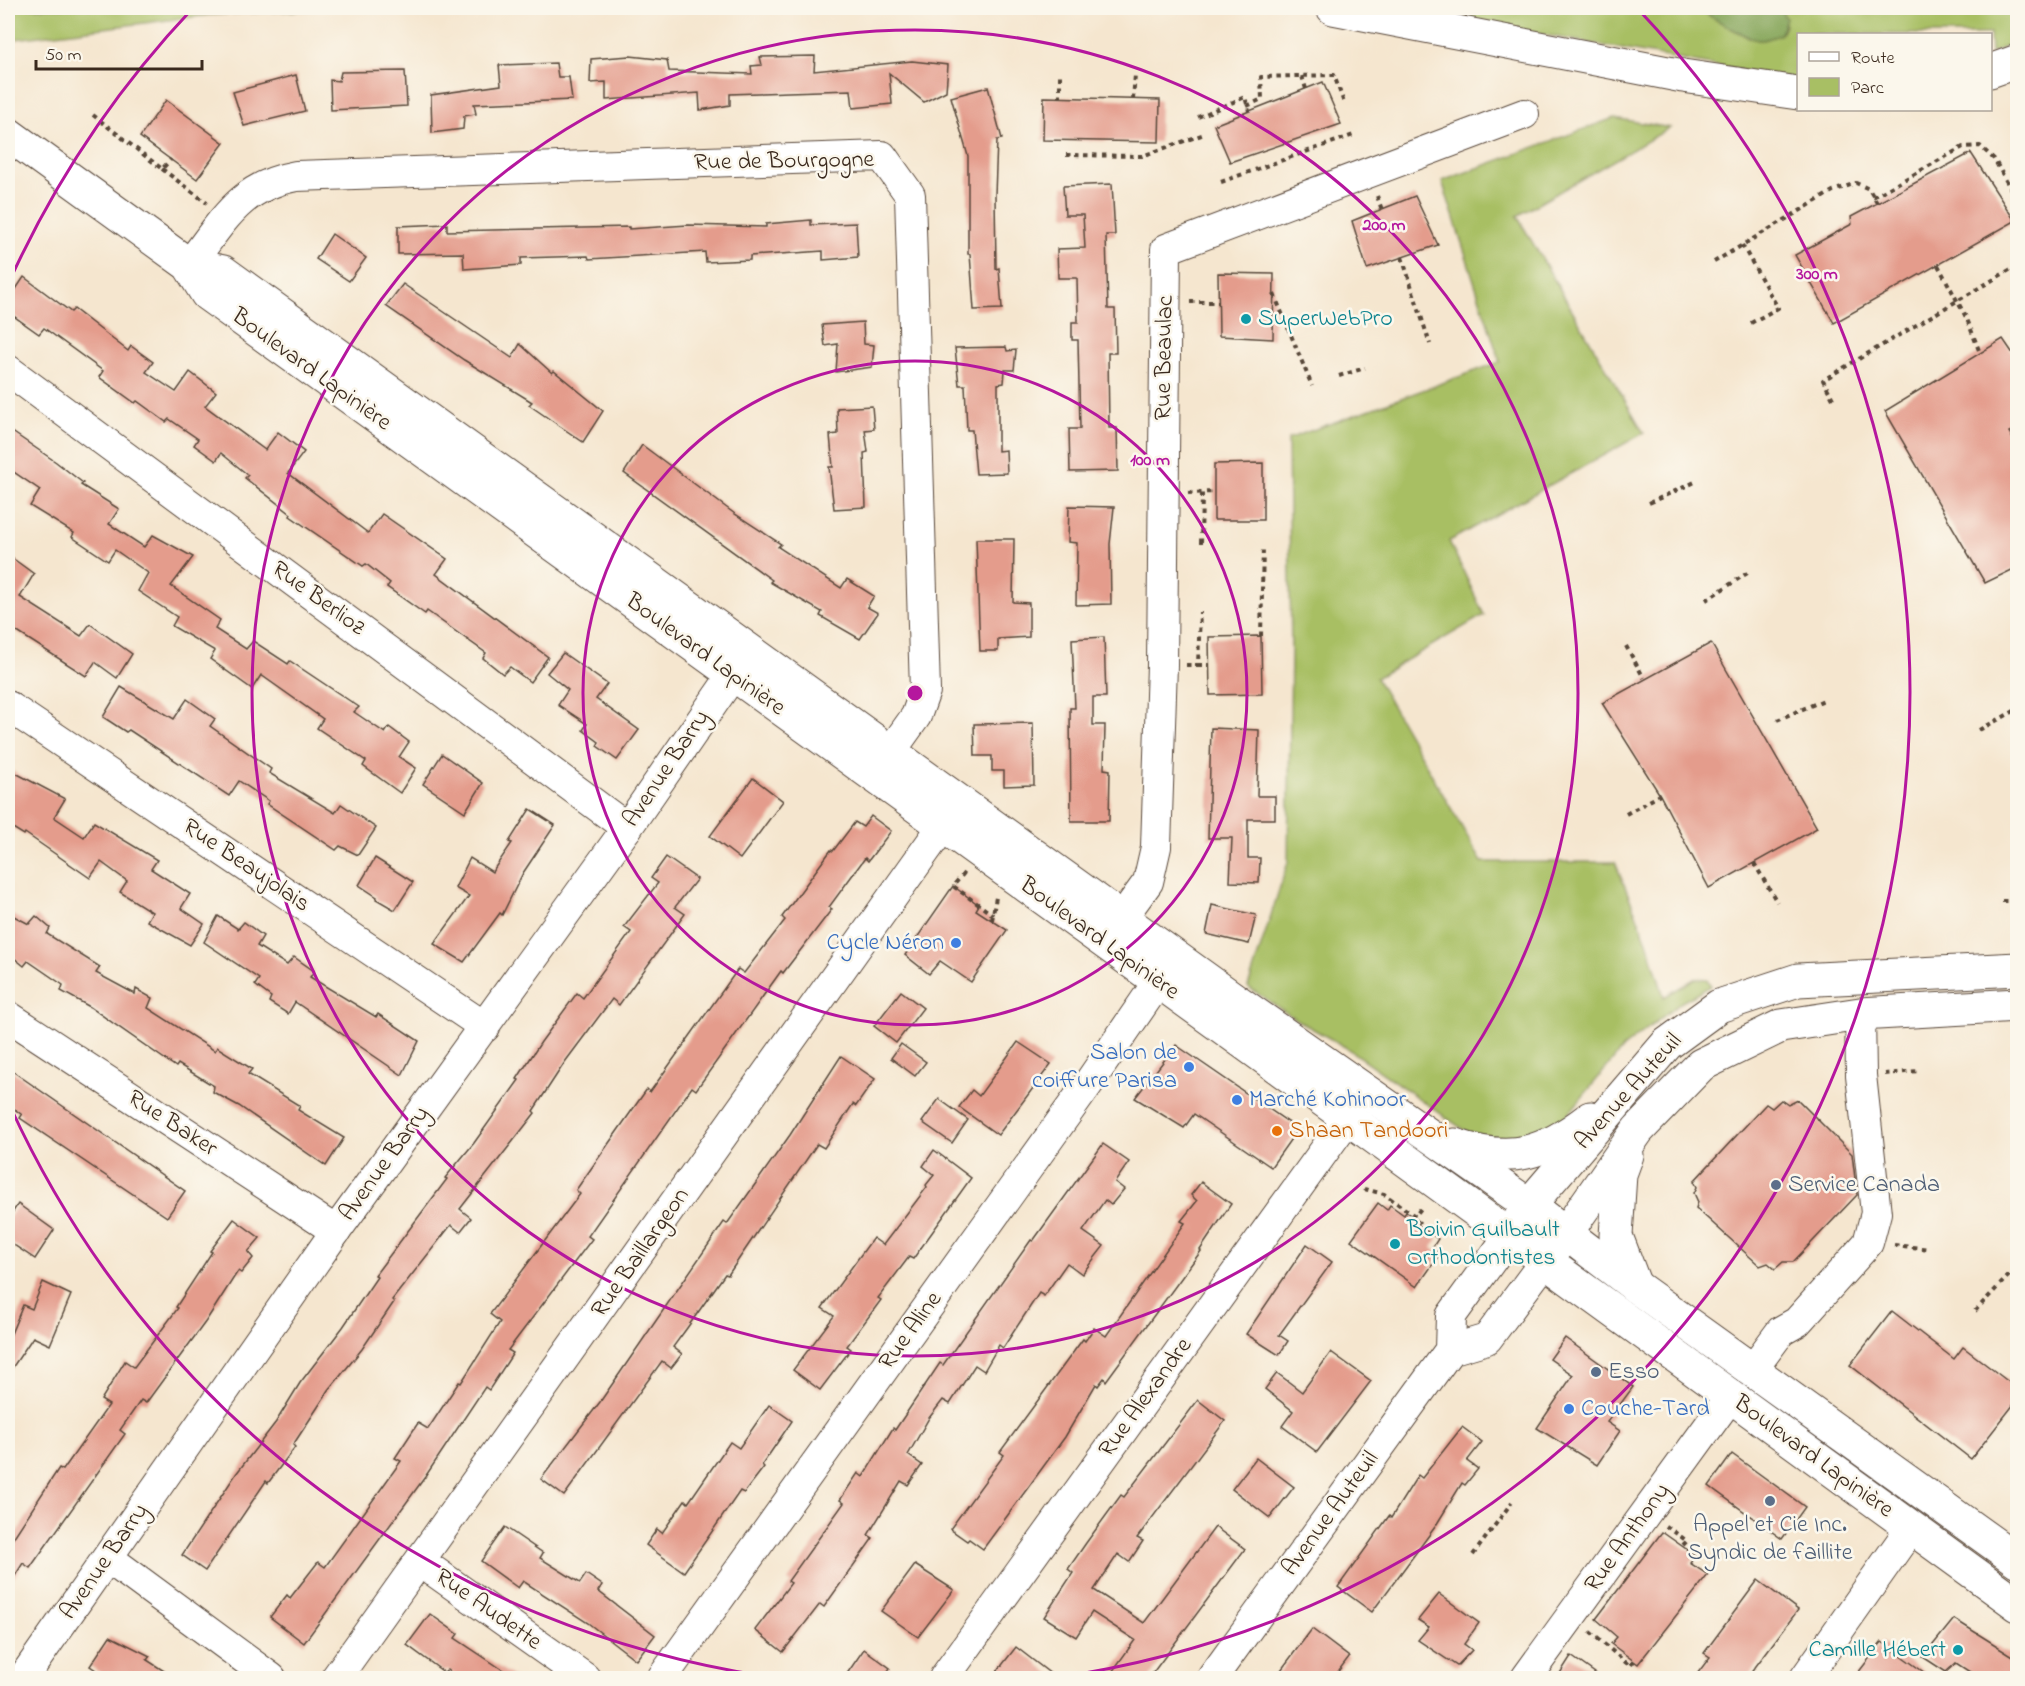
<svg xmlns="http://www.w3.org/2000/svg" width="2025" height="1686" viewBox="0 0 2025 1686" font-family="'Indie Flower',sans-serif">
<rect width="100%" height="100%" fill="#fbf7ec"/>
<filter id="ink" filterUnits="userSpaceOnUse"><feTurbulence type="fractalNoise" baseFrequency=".0167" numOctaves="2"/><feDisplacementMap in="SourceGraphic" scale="12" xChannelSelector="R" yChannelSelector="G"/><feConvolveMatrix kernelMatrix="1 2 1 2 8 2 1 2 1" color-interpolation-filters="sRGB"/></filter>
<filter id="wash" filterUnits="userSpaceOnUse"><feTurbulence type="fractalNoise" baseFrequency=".008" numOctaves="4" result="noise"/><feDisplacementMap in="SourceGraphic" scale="24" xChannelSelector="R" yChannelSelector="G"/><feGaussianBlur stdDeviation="1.35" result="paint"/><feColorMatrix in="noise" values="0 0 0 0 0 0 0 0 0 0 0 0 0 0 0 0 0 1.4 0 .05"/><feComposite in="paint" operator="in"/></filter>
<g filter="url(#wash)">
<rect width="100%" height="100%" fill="#f5e6cf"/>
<g fill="#a8bf64" stroke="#727441" stroke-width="1.5">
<path d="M8 8H341L209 15 8 40Z"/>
<path d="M1397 8H1696L1749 38 1761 40 1781 34 1785 26 1779 8H2017V42L1991 53 1990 34H1798V81Z"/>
<path d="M1614 118 1670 128 1517 216 1644 433 1449 541 1484 615 1376 678 1482 862H1615L1647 941 1664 997 1696 978 1707 979 1711 986 1680 1003 1623 1048 1565 1118 1543 1132 1503 1142 1467 1132 1345 1047 1297 1020 1248 987 1288 862 1291 651 1288 439 1500 362 1442 181Z"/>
</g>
<path fill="#86a65a" stroke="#60683c" stroke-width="1.5" d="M1696 8H1779L1786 18 1781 34C1774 37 1766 41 1758 40 1746 39 1709 15 1696 8Z"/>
<g id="blocks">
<g fill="#e49c8c">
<path d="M630 56 667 60 669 71 752 74 751 66 762 65 760 57 815 56 814 71 912 61 948 65 946 91 924 102 889 73 892 104 853 108 851 90 788 92 730 94V105L700 110 699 93 606 100V82L590 83 591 59Z"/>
<path d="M556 63 558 77H569L572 100 474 104 476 114 464 116 463 129 432 133 431 95 501 85 499 65Z"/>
<path d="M405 71 407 106 331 110 330 80 339 81 341 72Z"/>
<path d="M296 75 305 111 244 126 233 92Z"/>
<path d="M1323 82 1341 124 1230 162 1214 125Z"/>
<path d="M988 87 1002 139 997 140 995 195 996 269 999 268 1002 309 974 310 970 254H968V156L951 97Z"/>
<path d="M1044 97 1160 100 1159 142 1043 140Z"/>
<path d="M166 100 224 143 197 179 140 137Z"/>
<path d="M1971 153 2015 221 1834 323 1795 255 1852 224 1851 217Z"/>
<path d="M1112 184 1115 235H1106L1108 309H1115L1116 353H1108L1109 428H1117L1118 471 1070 472 1069 429H1080L1078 340H1072V322H1078L1077 278H1058L1057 249 1085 248 1083 215H1065L1063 186Z"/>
<path d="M1415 196 1438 245 1367 269 1352 221Z"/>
<path d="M811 220V225L856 223 858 257 823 260V251L750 256V260L706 262 705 252 589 259 588 256 521 258V265L464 269 463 253 398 254V226L447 224V231L629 227V229L688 225 766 227V224Z"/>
<path d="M332 234 366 258 349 281 316 259Z"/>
<path d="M1218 273 1274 274 1273 339 1219 336Z"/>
<path d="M24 277 71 312 74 309 128 351 131 346 153 362 146 372 176 392 190 372 216 392 205 406 265 450 278 432 304 452 288 473 368 533 382 514 447 559 436 574 548 657 530 682 510 667 503 674 483 658 486 653 427 611 425 614 387 587 390 583 366 564 363 566 290 516 291 514 245 478 248 475 221 453 216 461 194 445 198 439 169 419 166 422 137 401 135 403 99 377 103 371 44 328 39 334 8 312V301Z"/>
<path d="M403 284 512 358 520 344 552 373 554 371 603 411 583 442 529 405 532 402 464 360 386 306Z"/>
<path d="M863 322 864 344 874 345 872 367 836 372 838 344 825 346 822 325Z"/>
<path d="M2003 339 2018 361V428L2009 432 2018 448V567L1985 583 1885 411Z"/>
<path d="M1006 347 1007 351 1016 350 1014 370H1005L1004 383 998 384V451L1006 450 1007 473 976 474 972 430H967L965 385H959L955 348Z"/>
<path d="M872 406 874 429 865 430 868 452 864 453 866 507 834 509 829 467H833L830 435 838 434 837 408Z"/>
<path d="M8 429 56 462 83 483 81 485 119 509 109 524 144 547 153 535 193 557 171 586 220 620 215 629 246 649 253 641 288 664 290 661 359 707 354 712 385 733 389 727 409 742 399 757 416 768 400 793 363 766 366 761 317 728 323 719 261 675 252 689 210 659 215 651 172 626 177 617 138 591 148 573 115 550 108 561 72 537 74 533 30 506 40 490 8 468Z"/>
<path d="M642 445 735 514 781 544 778 547 841 588 847 579 874 596 867 607 878 613 860 639 820 616 822 612 770 582 772 580 624 473Z"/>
<path d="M1263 463V520H1214V464Z"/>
<path d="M1069 506 1114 507 1110 544 1111 604 1076 605 1077 543 1068 542Z"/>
<path d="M976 539H1014L1013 602 1029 603V637L998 639V651H980Z"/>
<path d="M8 555 34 574 20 597 81 636 90 624 132 654 117 678 95 662 86 676 8 626Z"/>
<path d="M1261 636 1262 694 1210 695 1209 637Z"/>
<path d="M1104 637 1106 697H1093V725H1105L1104 769 1110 770 1109 821H1071L1070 708H1075L1072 639Z"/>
<path d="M1711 643 1817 828 1709 888 1660 795 1602 703Z"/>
<path d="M563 653 607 684 596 699 639 730 617 760 597 746 599 742 583 730 587 724 558 705 568 690 547 673Z"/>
<path d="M121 687 174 719 187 699 215 719 210 726 271 769 269 773 335 813 341 804 376 828 358 855 340 846 336 850 267 804 269 801 239 781 229 796 129 730 126 732 103 717Z"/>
<path d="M1033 723 1034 785 1004 786V771H992V756H975L974 724Z"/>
<path d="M1211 728 1259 730 1257 796H1275V819H1248V858H1260L1259 883 1230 882 1232 838H1208Z"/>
<path d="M442 754 483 783 465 812 423 784Z"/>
<path d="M8 769 65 799 54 817 84 837 94 822 157 860 151 869 190 894 181 908 204 924 190 945 147 921 152 912 120 892 127 881 101 862 90 878 25 833 24 835 8 825Z"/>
<path d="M753 778 783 801 740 859 710 836Z"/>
<path d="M530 809 555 825 523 873 502 915 500 913 464 962 434 944 469 896 455 888 470 858 492 872 512 843 509 842Z"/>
<path d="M871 816 891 831 868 861 865 858 829 907 832 909 783 973 781 971 696 1090 692 1087 588 1236 592 1239 508 1350 513 1353 489 1390 485 1387 425 1477 304 1643 270 1617 287 1595 290 1598 318 1562 325 1567 401 1461 395 1458 418 1423 428 1429 459 1382 461 1383 500 1322 490 1314 580 1194 576 1190 647 1089 650 1092 738 969 744 973 785 920 782 917 831 850 833 851 855 822 863 827Z"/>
<path d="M666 857 697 879 675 907 685 914 619 1005 612 999 565 1062 533 1111 535 1113 460 1209 471 1218 460 1232 451 1225 392 1300 394 1302 362 1349 329 1390 293 1445 295 1447 268 1483 266 1481 205 1571 182 1555 236 1474 276 1422 300 1383 343 1327 377 1277 375 1275 447 1179 445 1178 474 1143 519 1080 517 1079 541 1042 577 993 583 998 631 932 624 927 658 883 651 878Z"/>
<path d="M375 858 413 882 395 910 376 899 377 897 359 885Z"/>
<path d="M953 886 979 905 976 910 1007 930 971 982 940 961 929 974 905 955Z"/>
<path d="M1212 905 1256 915 1249 944 1206 934Z"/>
<path d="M8 913 29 924 36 916 50 928 47 934 100 967 96 973 135 994 136 989 152 998 148 1008 215 1051 217 1047 252 1069 248 1074 300 1106 298 1110 344 1138 326 1166 239 1106 213 1092 214 1086 178 1064 176 1067 90 1007 61 991 63 985 28 961 24 966 8 953Z"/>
<path d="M218 916 238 929 244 922 263 936 257 946 287 965 294 957 314 971 310 977 376 1017 378 1014 419 1041 402 1075 295 1002 288 1014 269 1002 271 997 255 985 259 979 204 942Z"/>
<path d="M901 991 923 1008 896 1043 874 1026Z"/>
<path d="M1018 1042 1051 1064 998 1135 959 1107 972 1090 979 1096Z"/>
<path d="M901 1044 926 1062 915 1076 891 1058Z"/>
<path d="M1176 1045 1298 1129 1271 1167 1194 1114 1184 1128 1135 1098Z"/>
<path d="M841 1056 875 1079 856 1106 853 1104 824 1148 817 1144 728 1275 725 1274 687 1328 673 1347 682 1354 671 1368 662 1361 564 1496 541 1479 600 1402 724 1222 727 1224 790 1135Z"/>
<path d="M8 1068 185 1191 167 1217 20 1118 22 1115 8 1104Z"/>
<path d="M939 1099 968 1120 952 1143 922 1122Z"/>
<path d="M1781 1100 1788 1105 1798 1100 1852 1154 1857 1195 1793 1262H1783L1775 1269 1768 1263 1760 1266 1696 1208 1698 1202 1694 1193 1697 1187 1694 1181 1766 1104 1772 1108Z"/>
<path d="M1103 1144 1129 1162 1115 1182 1124 1189 1111 1205 1105 1200 1083 1231 1104 1246 1082 1274 1067 1263 1044 1296 1039 1293 1003 1348 999 1345 984 1371 975 1365 950 1404 943 1400 929 1418 908 1455 922 1465 908 1485 901 1481 868 1535 873 1538 824 1607 820 1604 783 1652 755 1630 791 1583 788 1581 844 1503 840 1500 858 1473 863 1477 893 1428 895 1430 940 1363 943 1365 1031 1240 1033 1241Z"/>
<path d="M934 1150 971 1178 913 1259 909 1257 878 1298 881 1300 847 1346 851 1349 820 1390 793 1370 834 1316 822 1308 873 1238 883 1245 927 1187 926 1185 934 1175 923 1166Z"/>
<path d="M1201 1182 1231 1204 1200 1250 1201 1251 1106 1381 1104 1378 1098 1386 1096 1384 1065 1437 983 1549 969 1539 967 1541 950 1529 1004 1455 1000 1452 1083 1339 1085 1341 1094 1328 1106 1336 1185 1223 1181 1221 1197 1201 1191 1195Z"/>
<path d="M1378 1203 1387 1210 1390 1205 1404 1215 1406 1212 1420 1222 1418 1225 1438 1239 1432 1248 1440 1254 1417 1287 1351 1240Z"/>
<path d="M18 1204 54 1230 35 1259 8 1241V1219Z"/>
<path d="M234 1219 260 1238 248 1252 253 1258 241 1273 238 1271 206 1321 146 1403 141 1400 120 1430 125 1434 30 1568 23 1563 8 1587V1546L59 1468 63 1470 109 1405 101 1400 125 1361 134 1367 178 1308 176 1307 212 1252 210 1251Z"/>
<path d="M1307 1244 1332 1262 1279 1335 1288 1341 1279 1355 1246 1334Z"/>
<path d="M43 1282 71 1295 50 1345 33 1337 8 1374V1341L23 1305 32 1309Z"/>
<path d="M1892 1311 1954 1359 1963 1347 2018 1389V1399L1971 1459 1850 1365Z"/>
<path d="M1565 1338 1633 1387 1607 1422 1620 1431 1597 1465 1537 1428 1573 1375 1550 1359Z"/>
<path d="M1331 1352 1371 1381 1317 1452 1282 1426 1293 1411 1265 1389 1277 1373 1302 1392Z"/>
<path d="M1198 1400 1225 1421 1137 1538 1143 1541 1129 1562 1118 1554 1094 1590 1144 1623 1215 1527 1245 1549 1149 1678H1121L1112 1672 1135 1640 1092 1612 1076 1637 1044 1617 1073 1573 1068 1569 1086 1543 1121 1495 1124 1497Z"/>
<path d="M769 1405 792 1421 762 1465 764 1467 744 1493 740 1491 684 1572 646 1545 657 1529 662 1533 685 1500 688 1503 730 1442 739 1448Z"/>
<path d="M1462 1427 1482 1442 1467 1461 1478 1469 1465 1485 1462 1483 1435 1527 1372 1612 1338 1587 1389 1516 1391 1518 1418 1475 1422 1478Z"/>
<path d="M1732 1454 1805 1507 1782 1539 1709 1486Z"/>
<path d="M1256 1458 1294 1487 1270 1518 1232 1489Z"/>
<path d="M505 1527 543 1553 540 1558 580 1583 586 1574 602 1585 598 1591 655 1635 636 1660 588 1623 523 1581 518 1588 481 1561Z"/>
<path d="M1662 1532 1696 1556 1690 1563 1708 1575 1638 1664 1611 1644 1617 1637 1596 1619Z"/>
<path d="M915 1565 954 1590 918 1637 881 1611Z"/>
<path d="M1758 1580 1798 1610 1747 1678H1694L1710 1657 1704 1653Z"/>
<path d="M1439 1594 1479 1623 1464 1644 1472 1650 1457 1666 1418 1640 1429 1627 1418 1620Z"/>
<path d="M430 1614 458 1634 455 1638 515 1678H459L447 1670 445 1673 407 1645Z"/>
<path d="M1954 1619 2018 1659V1678H1979L1956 1663 1946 1672 1923 1657Z"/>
<path d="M1312 1629 1349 1657 1333 1678H1275Z"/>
<path d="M110 1636 150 1656 147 1660 175 1678H108L90 1666Z"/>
<path d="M1882 1642 1932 1678H1854Z"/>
<path d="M1016 1647 1056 1678H992Z"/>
<path d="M864 1649 890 1668 883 1678H844Z"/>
<path d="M1571 1656 1602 1678H1557Z"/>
</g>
</g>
</g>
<g filter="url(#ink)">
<use href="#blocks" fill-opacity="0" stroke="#574639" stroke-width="1.5"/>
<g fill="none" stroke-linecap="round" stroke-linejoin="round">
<g stroke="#574639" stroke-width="32">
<g id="minor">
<path d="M189 265C222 223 239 186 296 176L882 156 910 195 925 691 916 716 876 772"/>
<path d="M8 370 627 828"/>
<path d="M8 706 485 1027"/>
<path d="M1107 938 1148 882 1156 847 1162 665 1166 249 1524 114"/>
<path d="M8 1016 336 1231"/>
<path d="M1450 1350 1487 1339 1545 1261"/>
<path d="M1752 1370 1781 1331 1797 1322 1868 1243 1876 1213 1861 1075 1860 1014"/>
<path d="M108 1558 271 1678"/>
<path d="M421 1562 585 1678"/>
<path d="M23 1678 336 1231 627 828 747 654"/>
<path d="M336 1678 943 826"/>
<path d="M662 1678 1088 1084 1158 982"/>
<path d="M944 1678 1348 1118"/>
<path d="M1212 1678 1450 1350 1451 1316 1509 1236"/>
<path d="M1526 1678 1730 1397"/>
<path d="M1805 1678 1911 1528"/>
</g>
</g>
<g stroke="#574639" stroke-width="35">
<g id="major">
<path d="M8 134 189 265 207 294 1348 1118 2018 1605"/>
<path d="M189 265 223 272 1231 997 1529 1205 1635 1286 2018 1561"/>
<path d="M1455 1145C1510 1164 1544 1154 1590 1118"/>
<path d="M1627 1155 1620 1174 1616 1236 1635 1286"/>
<path d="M1517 1224 1529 1205 1667 1044 1719 1006 1798 980 2018 969"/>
<path d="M1552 1253 1638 1130 1701 1065 1781 1026 1860 1014 2018 1005"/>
</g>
</g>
<g stroke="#574639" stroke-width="35">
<g id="highway">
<path d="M1333 8 1683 76 1798 93"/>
<path d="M1990 71 2018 61"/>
</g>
</g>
<g stroke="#574639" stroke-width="4" stroke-dasharray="4.5 4.5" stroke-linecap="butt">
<path d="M1302 76 1306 89"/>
<path d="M1060 98V71"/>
<path d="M1133 99 1135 75"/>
<path d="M1247 106 1262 99 1261 77 1334 75 1344 103"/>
<path d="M93 115 162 169 171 159"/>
<path d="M1198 117 1245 97 1249 111"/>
<path d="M1066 155 1142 156 1204 134"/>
<path d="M162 169 207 203"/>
<path d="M1221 182 1356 134"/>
<path d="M1377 196 1382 210"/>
<path d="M1873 197 1963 147 1980 146 1994 159 2018 202"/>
<path d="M1742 245 1778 308 1749 324"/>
<path d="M1402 257 1430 344"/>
<path d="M1714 262 1833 191 1856 183 1869 189 1877 203"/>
<path d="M1938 265 1967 319 1980 353"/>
<path d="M1274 294 1312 386"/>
<path d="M1190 302H1218"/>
<path d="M1339 376 1365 368"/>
<path d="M1833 399 1823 380 2018 265"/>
<path d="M1188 493 1214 492"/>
<path d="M1649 503 1695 482"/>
<path d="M1201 543 1202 493"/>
<path d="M1706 600 1749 572"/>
<path d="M1261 636 1263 547"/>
<path d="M1626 646 1644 678"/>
<path d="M1186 665H1198L1200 612"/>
<path d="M1198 665H1210"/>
<path d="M1777 720 1824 700"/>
<path d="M1979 730 2018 709"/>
<path d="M1626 814 1660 795"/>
<path d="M1754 863 1777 902"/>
<path d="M964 873 953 886 993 915"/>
<path d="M2002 901H2018"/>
<path d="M992 920 996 897"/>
<path d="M1885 1074 1918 1071"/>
<path d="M1364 1189 1384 1194 1415 1216 1423 1206"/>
<path d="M1894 1245 1929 1249"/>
<path d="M1975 1311 2016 1268"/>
<path d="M1666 1526 1687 1541 1682 1546"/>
<path d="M1473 1555 1512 1502"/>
<path d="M1590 1632 1630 1666 1634 1661"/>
</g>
<use href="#minor" stroke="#fff" stroke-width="30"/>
<use href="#major" stroke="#fff" stroke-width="33"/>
<use href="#highway" stroke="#fff" stroke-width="33"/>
</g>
</g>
<g fill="none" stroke="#b5179e" stroke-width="3">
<circle cx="915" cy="693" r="332"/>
<circle cx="915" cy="693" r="663"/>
<path d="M777 1678A995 995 0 0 1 10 1106M10 280A995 995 0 0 1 193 8M1637 8A995 995 0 0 1 1053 1678"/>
</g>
<g fill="#0f9aa8" stroke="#fbf7ec" stroke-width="2">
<circle cx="1246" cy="319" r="6"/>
<circle cx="1395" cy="1244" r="6"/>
<circle cx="1958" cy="1650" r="6"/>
</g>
<g fill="#3f7fe0" stroke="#fbf7ec" stroke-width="2">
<circle cx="956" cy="943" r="6"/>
<circle cx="1189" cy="1067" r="6"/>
<circle cx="1237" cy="1100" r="6"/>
<circle cx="1569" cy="1409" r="6"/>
</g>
<circle fill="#e8710a" stroke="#fbf7ec" stroke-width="2" cx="1277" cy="1131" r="6"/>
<g fill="#5c6f8a" stroke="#fbf7ec" stroke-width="2">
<circle cx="1776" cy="1185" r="6"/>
<circle cx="1596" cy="1372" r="6"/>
<circle cx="1770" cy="1501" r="6"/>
</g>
<g text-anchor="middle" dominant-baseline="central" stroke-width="5" stroke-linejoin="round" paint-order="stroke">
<g font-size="24" fill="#3b2a1e" stroke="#fbf7ec">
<text transform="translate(784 162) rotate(-1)">Rue de Bourgogne</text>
<text transform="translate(1165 358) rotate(-89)">Rue Beaulac</text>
<text transform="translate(311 370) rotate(36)">Boulevard Lapinière</text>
<text transform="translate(318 599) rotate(36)">Rue Berlioz</text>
<text transform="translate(705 655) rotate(36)">Boulevard Lapinière</text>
<text transform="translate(667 769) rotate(-56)">Avenue Barry</text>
<text transform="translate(246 866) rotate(34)">Rue Beaujolais</text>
<text transform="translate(1099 939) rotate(36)">Boulevard Lapinière</text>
<text transform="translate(1629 1092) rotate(-48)">Avenue Auteuil</text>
<text transform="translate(172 1124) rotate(33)">Rue Baker</text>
<text transform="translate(385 1164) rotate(-54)">Avenue Barry</text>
<text transform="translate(641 1253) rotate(-55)">Rue Baillargeon</text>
<text transform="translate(911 1331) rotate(-54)">Rue Aline</text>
<text transform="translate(1146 1398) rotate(-54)">Rue Alexandre</text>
<text transform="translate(1813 1457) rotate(36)">Boulevard Lapinière</text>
<text transform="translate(1331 1514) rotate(-54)">Avenue Auteuil</text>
<text transform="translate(1628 1538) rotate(-54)">Rue Anthony</text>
<text transform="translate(105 1562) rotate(-55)">Avenue Barry</text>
<text transform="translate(488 1610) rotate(35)">Rue Audette</text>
</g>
<g font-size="24" fill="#0d838f" stroke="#fbf7ec" text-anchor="start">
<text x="1258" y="319">SuperWebPro</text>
<text x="1407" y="1230">Boivin Guilbault<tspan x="1407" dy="28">Orthodontistes</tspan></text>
<text x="1946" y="1650" text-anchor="end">Camille Hébert</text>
</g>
<g font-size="24" fill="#366cbe" stroke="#fbf7ec" text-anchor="end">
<text x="944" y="943">Cycle Néron</text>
<text x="1177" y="1053">Salon de<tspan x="1177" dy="28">coiffure Parisa</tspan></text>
<text x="1249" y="1100" text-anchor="start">Marché Kohinoor</text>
<text x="1581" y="1409" text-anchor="start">Couche-Tard</text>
</g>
<g font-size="24" fill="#c56008" stroke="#fbf7ec" text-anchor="start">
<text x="1289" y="1131">Shaan Tandoori</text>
</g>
<g font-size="24" fill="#4e5e75" stroke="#fbf7ec" text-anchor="start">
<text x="1788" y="1185">Service Canada</text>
<text x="1608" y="1372">Esso</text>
<text x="1770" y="1525" text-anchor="middle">Appel et Cie Inc.<tspan x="1770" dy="28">Syndic de faillite</tspan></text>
</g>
</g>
<circle cx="915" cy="693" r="9" fill="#b5179e" stroke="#fbf7ec" stroke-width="3"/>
<g font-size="18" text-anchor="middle" font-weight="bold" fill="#b5179e" stroke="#fbf7ec" stroke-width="5" stroke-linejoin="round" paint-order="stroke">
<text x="1384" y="230">200 m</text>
<text x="1817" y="279">300 m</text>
<text x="1150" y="465">100 m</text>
</g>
<rect width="2025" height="1686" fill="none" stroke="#fbf7ec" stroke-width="30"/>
<rect x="1797" y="33" width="195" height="78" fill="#fbf7ec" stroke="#aea59a" stroke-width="1.5"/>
<rect x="1809" y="52" width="30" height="9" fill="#ffffff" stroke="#aea59a" stroke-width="1.5"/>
<text x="1851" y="63" font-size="18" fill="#3b2a1e">Route</text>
<rect x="1809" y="78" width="30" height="18" fill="#a8bf64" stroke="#aea59a" stroke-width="1.5"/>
<text x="1851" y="93" font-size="18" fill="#3b2a1e">Parc</text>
<path d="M36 60v9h166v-9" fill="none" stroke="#3b2a1e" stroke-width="3"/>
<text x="45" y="60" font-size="18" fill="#3b2a1e" stroke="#fbf7ec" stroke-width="4.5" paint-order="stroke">50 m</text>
</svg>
